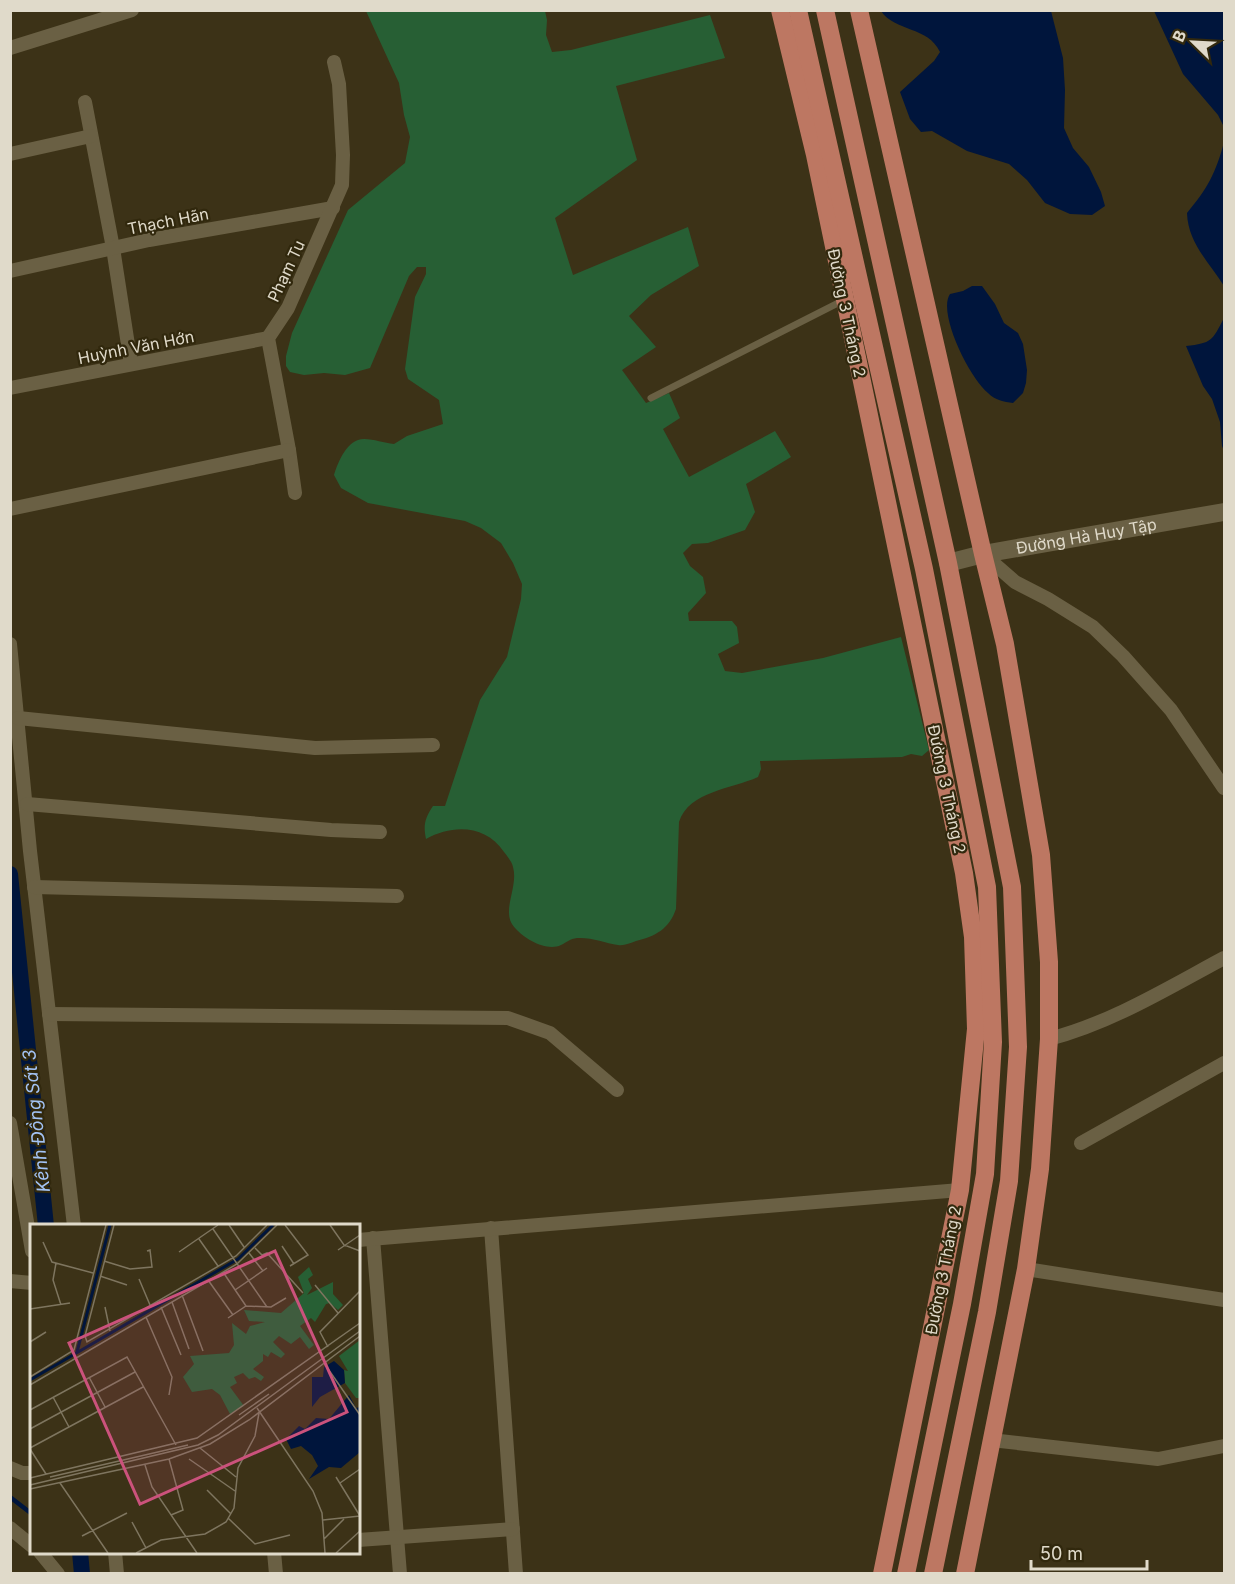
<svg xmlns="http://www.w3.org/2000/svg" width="1235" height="1584" viewBox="0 0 1235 1584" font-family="Inter,sans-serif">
<rect width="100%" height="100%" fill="#3c3217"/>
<path fill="#275f34" d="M366 11H545L547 20 546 35 552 52 571 50 710 15 725 58 616 86 637 160 555 218 573 275 688 227 699 266 651 295 629 316 656 347 622 370 646 403 669 393 680 418 663 429 689 477 775 431 791 457 746 484 755 512 745 530 708 543 692 544 683 553 690 566 703 577 706 593 688 613 689 621H732L737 627 739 643 718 654 725 671 742 673 823 658 901 637 929 750 922 756 911 754 902 757 760 761 761 769 758 777C732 789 689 791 679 822L676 909C669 929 656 936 636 941 630 943 624 946 618 945 605 943 591 937 577 938 570 939 567 942 561 945 547 952 525 939 516 929 499 913 519 888 513 867 512 862 507 856 504 852 486 825 453 824 426 839 423 825 425 818 433 806H445L480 700 507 657 521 599 522 584 513 563 501 543 481 528 465 521 368 503 341 488 334 475C338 462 347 439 364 439 374 439 384 443 394 444L407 436 443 424 439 400 408 379 405 369 415 297 426 274V267H417L409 276 370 368 345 375 324 373 304 375 290 372 286 366V356L292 333 348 210 405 163 410 137 404 115 399 83Z"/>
<g fill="#00153c">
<path d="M881 11H1051L1063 58 1065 90 1064 128 1073 148 1089 167 1101 192 1105 206 1092 215 1070 214 1045 203 1027 180 1009 164 967 151 932 131 921 132 910 119 900 92 934 61 940 52C928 26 895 32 881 11Z"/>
<path d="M1154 11H1224V127L1218 115 1183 74Z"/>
<path d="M1224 142V286C1209 262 1188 243 1187 213 1207 189 1216 173 1224 142Z"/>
<path d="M972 286H982L995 304 1004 323 1018 333 1023 344 1027 370 1026 383 1023 393 1013 403C1004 402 995 400 988 393 970 379 937 313 950 294L963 291Z"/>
<path d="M1224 318V451L1222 446 1220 422 1212 399 1203 386 1186 346C1212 343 1212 341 1224 318Z"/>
</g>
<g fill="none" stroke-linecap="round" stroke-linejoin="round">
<path stroke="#00153c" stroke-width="4.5" d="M10 1497 32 1514"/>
<g stroke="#00153c" stroke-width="16">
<path d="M10 874 46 1226"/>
<path d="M80 1552 82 1574"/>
</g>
<path stroke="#6a6044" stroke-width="7" d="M651 398 844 300"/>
<g stroke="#6a6044" stroke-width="14">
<path d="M10 48 132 10"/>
<path d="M85 102 113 248 131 364"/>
<path d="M10 154 91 136"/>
<path d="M10 271 149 240 333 208"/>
<path d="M10 388 268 338"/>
<path d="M295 493 289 450 268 338 288 308 342 185 343 155 339 84 334 62"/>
<path d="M10 509 289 450"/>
<path d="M983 554 1015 582 1048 599 1093 627 1123 656 1171 710 1224 788"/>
<path d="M10 644 30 851 74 1226"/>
<path d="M18 718 315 748 433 745"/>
<path d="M27 804 331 830 380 832"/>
<path d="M34 887 397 896"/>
<path d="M49 1014 508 1018 550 1033 617 1090"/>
<path d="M1049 1039C1111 1023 1168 988 1224 958"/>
<path d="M10 1123 32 1251"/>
<path d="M1081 1143 1224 1063"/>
<path d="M491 1228 516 1574"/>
<path d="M373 1238 400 1574"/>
<path d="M358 1240 960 1190"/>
<path d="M1026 1269 1224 1300"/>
<path d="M10 1281 32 1283"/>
<path d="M991 1440 1158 1459 1224 1446"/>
<path d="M10 1468 22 1473H32"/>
<path d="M10 1528 32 1546"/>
<path d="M358 1540 513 1529"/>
<path d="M40 1552 58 1574"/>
<path d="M115 1552 117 1574"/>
<path d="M274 1552 276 1574"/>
</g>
<path stroke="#6a6044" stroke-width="18" id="s1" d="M948 563 983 554 1224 512"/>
<g stroke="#bd7762" stroke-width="18">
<path d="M780 10 815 155 964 873 973 937 976 1029 960 1190 882 1574"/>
<path d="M798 10 924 569 987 887 993 1042 985 1174 962 1304 906 1574"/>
<path d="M825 10 948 563 1012 887 1018 1047 1009 1181 987 1312 933 1574"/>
<path d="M859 10 983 554 1005 644 1041 855 1049 962V1039L1040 1169 1026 1269 965 1574"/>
</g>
</g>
<g text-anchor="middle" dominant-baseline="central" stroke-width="4.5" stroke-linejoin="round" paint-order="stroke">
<g font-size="16" fill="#e0daca" stroke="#31280d">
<text transform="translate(168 221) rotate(-11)">Thạch Hãn</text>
<text transform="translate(286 271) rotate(-65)">Phạm Tu</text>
<text transform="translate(847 313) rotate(78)">Đường 3 Tháng 2</text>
<text transform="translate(136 347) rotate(-11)">Huỳnh Văn Hớn</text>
<text stroke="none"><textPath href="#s1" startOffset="141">Đường Hà Huy Tập</textPath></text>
<text transform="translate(947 789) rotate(78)">Đường 3 Tháng 2</text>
<text transform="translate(943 1270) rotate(-79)">Đường 3 Tháng 2</text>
</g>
<g font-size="18" font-style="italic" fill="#a3c3f5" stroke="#31280d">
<text transform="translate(36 1121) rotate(-96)">Kênh Đồng Sát 3</text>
</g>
</g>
<g transform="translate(30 1224)">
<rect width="330" height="330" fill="#3c3217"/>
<path d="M279 43 283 51 278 55 282 64 277 71 303 58V70L313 81 308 86 300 79 296 80 285 98 281 94 270 102 284 121 279 125 270 113 261 120 249 112 243 118 255 130 251 134 241 128 238 133 233 130V137L223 145 234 153 231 157 225 153 219 155 213 149 204 153 207 159 200 163 214 182 200 190 190 171 182 165 162 168 153 153 164 140 160 132 199 129 204 121 202 99 216 110 220 102 235 98 219 97 214 86 251 89 274 69 268 53ZM330 116V174H326L315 159 314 146 318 147 309 132Z" fill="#275f34"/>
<path d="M304 137 314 146 315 159 290 173 282 183V153H293L294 143ZM319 171 326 184 330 183V228L311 244 299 243 279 255 288 242 282 231 271 222 261 225 256 215 269 202 275 205 286 194 299 195Z" fill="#00153c"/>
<path fill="none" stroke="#00153c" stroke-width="3" d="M47 128 80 1M0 156 208 35 243 1"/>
<path fill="none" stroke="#7e755f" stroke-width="1.5" d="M84 1 55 112 57 118 206 32 237 1M199 1 214 23M255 1 278 31 260 42M300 1 314 21 330 27M183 5 237 83M169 15 188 42M13 18 22 38 63 49M252 22 264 40M225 24 232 31 237 29 273 69M308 26 330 11M149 28 188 1M219 29 233 47M74 37 100 45 122 43 120 26 117 27M26 39 23 56 31 81M193 48 216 82M70 52 97 61M109 55 120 81M178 56 203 91M285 61 308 89M205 66 237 44M152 71 173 127M142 78 159 125M75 83 80 107M131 83 151 131M0 85 40 79M116 93 142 153 139 171M198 94 216 82 241 83 256 74M0 118 16 108M298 123 290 108 330 67M294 139 330 191M0 153 44 126 76 1M59 153 75 183M0 161 207 40 247 1M23 173 39 203M227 184 283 267 292 289 295 329M0 186 97 133 146 221M209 191 239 170M0 205 105 148M0 224 113 163M170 224 206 253M0 225 16 250M139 235 153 286 141 291M159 235 205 267M115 241 122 263 167 329M20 253 158 221M306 253 330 292M0 254 167 214 330 99M30 259 78 329M310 259 330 245M0 261 168 221 188 211 330 107M0 265 139 235 180 220 219 196 330 112M177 266 201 290M198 294 225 320 260 311M293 296 330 292M102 298 116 324M52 312 97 289M294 315 314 295M106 329 131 316 175 310 196 298 204 284 208 244 225 212 229 189M306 329 330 307"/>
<path fill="#cb527c" fill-opacity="0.15" stroke="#cb527c" stroke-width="3" d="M245 27 317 188 110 280 39 119Z"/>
<rect width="330" height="330" fill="none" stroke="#e0daca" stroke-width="3"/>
</g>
<rect width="1235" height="1584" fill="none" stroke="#e0daca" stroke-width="24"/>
<g transform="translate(1193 42) rotate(294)" stroke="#31280d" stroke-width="4.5" paint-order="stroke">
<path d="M0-4.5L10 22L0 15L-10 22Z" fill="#e0daca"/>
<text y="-9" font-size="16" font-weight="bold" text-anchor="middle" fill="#e0daca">B</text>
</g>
<path d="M1031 1560v9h116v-9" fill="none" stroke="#e0daca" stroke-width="3"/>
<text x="1040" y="1560" font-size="18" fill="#e0daca" stroke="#31280d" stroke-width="4.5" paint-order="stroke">50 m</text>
</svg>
